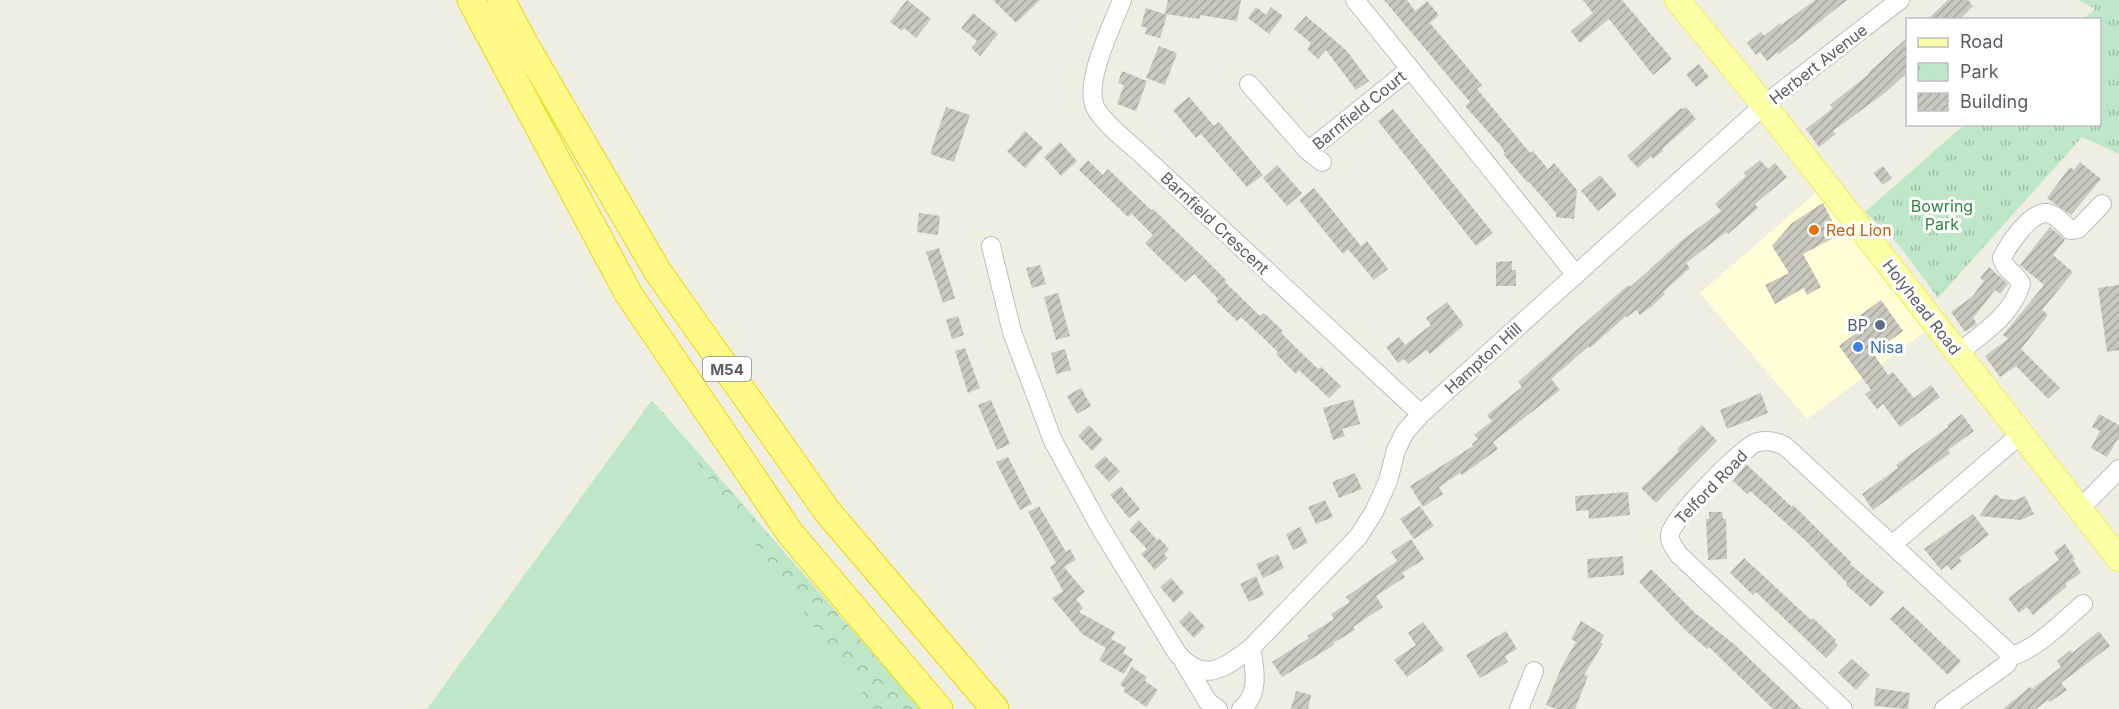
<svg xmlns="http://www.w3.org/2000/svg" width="2119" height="709" viewBox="0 0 2119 709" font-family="Inter,sans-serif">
<defs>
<pattern id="forest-crowns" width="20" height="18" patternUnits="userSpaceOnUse" patternTransform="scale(1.5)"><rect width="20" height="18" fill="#bde7c6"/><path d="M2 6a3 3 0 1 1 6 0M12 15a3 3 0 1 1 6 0" fill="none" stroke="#9dbea4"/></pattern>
<pattern id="park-tufts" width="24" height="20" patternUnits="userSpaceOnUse" patternTransform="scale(1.5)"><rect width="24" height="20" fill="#bde7c6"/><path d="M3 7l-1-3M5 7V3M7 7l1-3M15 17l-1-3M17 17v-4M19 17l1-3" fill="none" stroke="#9dbea4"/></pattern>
<pattern id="building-hatch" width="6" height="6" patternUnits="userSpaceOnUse" patternTransform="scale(1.5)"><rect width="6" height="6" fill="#c9c8bf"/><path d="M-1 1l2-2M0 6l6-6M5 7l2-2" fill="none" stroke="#a6a69f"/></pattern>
</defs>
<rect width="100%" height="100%" fill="#eeeee2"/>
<path fill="#fffed6" d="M1820 189 1929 329 1807 419 1700 293Z"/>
<path fill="#bde7c6" d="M652 400 873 709H427Z"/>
<path fill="url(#forest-crowns)" d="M652 400 921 709H873Z"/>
<path fill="url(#park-tufts)" d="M2078 0H2119V154L2082 137 1938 298 1900 246 1865 212 1964 125 2100 124V20L2083 19 2095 9Z"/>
<g fill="url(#building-hatch)">
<path d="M907 0 931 19 916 38 904 28 902 31 890 22Z"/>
<path d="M993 0H1040L1016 23Z"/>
<path d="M1168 0H1241L1237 21 1200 15V19L1165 14Z"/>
<path d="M1384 0H1407L1415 11 1427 1 1439 15 1430 23 1482 85 1477 89 1530 153 1533 151 1548 169 1554 163 1577 190 1574 219 1556 217V213L1528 181 1527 182 1503 154 1505 153 1501 146 1465 106 1470 102Z"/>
<path d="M1583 0H1622L1672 59 1653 75 1609 19 1580 43 1571 31 1593 13Z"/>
<path d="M1815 0H1847L1779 54 1778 52 1767 61 1760 52 1756 55 1747 43 1761 32 1764 36 1780 23 1781 25Z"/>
<path d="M1948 0H1968L1973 6 1959 20H1927Z"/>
<path d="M1256 7 1266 15 1271 7 1283 16 1269 34 1248 18Z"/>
<path d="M1146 8 1167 15 1160 38 1145 34 1147 28 1141 26Z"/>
<path d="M973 13 998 34 980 56 971 48 977 41 961 28Z"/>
<path d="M1306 16 1347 51 1369 81 1356 90 1326 50 1318 59 1307 49 1311 43 1294 29Z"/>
<path d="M1908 37V72L1886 92 1833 131 1836 134 1819 147 1806 129 1833 108 1830 105 1869 74 1868 73Z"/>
<path d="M1159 46 1177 53 1165 85 1146 78Z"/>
<path d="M1699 64 1709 77 1696 87 1686 74Z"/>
<path d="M1122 71 1147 81 1136 111 1117 104 1124 85 1118 83Z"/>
<path d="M1189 97 1214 126 1219 122 1263 175 1247 187 1201 134 1196 138 1173 110Z"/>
<path d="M946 107 970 115 954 162 930 154Z"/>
<path d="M1686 107 1696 119 1662 149 1663 151 1653 159 1651 156 1638 168 1627 156 1681 108 1683 109Z"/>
<path d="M1393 109 1493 233 1476 246 1378 121Z"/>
<path d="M1025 131 1043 148 1025 168 1007 151Z"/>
<path d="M1060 142 1077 161 1061 176 1044 157Z"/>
<path d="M1088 160 1103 175 1108 169 1151 210 1153 209 1201 255 1226 280 1225 282 1260 316 1264 313 1283 331 1281 333 1318 369 1321 367 1341 386 1329 398 1299 370 1296 374 1276 354 1278 352 1241 317 1237 321 1216 301 1218 299 1194 274 1185 282 1159 257 1145 243 1153 235 1132 214 1128 217 1079 170Z"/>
<path d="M1760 160 1768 169 1775 163 1787 177 1755 204 1758 208 1728 234 1726 232 1686 263 1690 268 1663 292 1665 294 1652 306 1640 315 1636 310 1627 317 1626 316 1590 348 1589 346 1551 379 1560 390 1493 442 1498 449 1462 475 1460 473 1439 487 1443 494 1423 507 1410 486 1473 446 1472 444 1478 439 1474 435 1492 421 1487 415 1522 387 1518 382 1628 285 1630 287 1681 241 1721 211 1715 204 1746 176 1744 173Z"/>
<path d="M2080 162 2101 179 2071 215 2047 198 2070 167 2074 170Z"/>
<path d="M1277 165 1302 193 1287 206 1263 178Z"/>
<path d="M1883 166 1892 178 1883 185 1873 173Z"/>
<path d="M1600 175 1617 195 1598 211 1581 191Z"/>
<path d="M1314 188 1361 246 1367 241 1388 269 1374 280 1348 249 1343 254 1299 200Z"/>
<path d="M1823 203 1839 235 1803 254 1821 287 1807 295 1804 288 1775 304 1765 285 1789 273 1772 246 1792 223Z"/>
<path d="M919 213 940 216 938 235 917 232Z"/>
<path d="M2050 227 2065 240 2053 255 2073 272 2042 310 2048 315 2021 349 2060 388 2048 399 2016 366 2000 377 1985 356 2008 339 2003 335 2044 285 2020 265Z"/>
<path d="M939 248 955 298 943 303 926 252Z"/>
<path d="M1512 261V270H1516V286H1496V262Z"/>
<path d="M1040 265 1046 284 1032 288 1026 268Z"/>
<path d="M1989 267 2008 284 2000 294 1995 290 1973 318 1977 324 1965 332 1951 312 1972 297 1984 281 1980 278Z"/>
<path d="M2119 285V350L2107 352 2098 288Z"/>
<path d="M1058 293 1070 336 1056 340 1044 297Z"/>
<path d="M1881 300 1903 331 1873 353 1888 375 1893 372 1914 398 1931 385 1940 397 1900 427 1883 404 1877 409 1865 394 1871 390 1839 346 1855 334 1848 324Z"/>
<path d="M1447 302 1464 325 1430 354 1426 350 1408 364 1404 359 1398 363 1386 347 1399 337 1405 345 1431 325 1426 318Z"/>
<path d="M958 316 964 335 952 339 946 320Z"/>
<path d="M965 348 980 388 968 393 955 351Z"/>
<path d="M1065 349 1071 370 1056 374 1051 353Z"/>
<path d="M1081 388 1091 406 1077 414 1067 396Z"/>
<path d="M1761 393 1768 413 1727 429 1720 410Z"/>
<path d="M1353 399 1360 424 1342 429 1345 436 1333 440 1323 408Z"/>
<path d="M991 400 1010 444 997 450 978 405Z"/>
<path d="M1962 414 1974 431 1948 450 1950 453 1873 510 1862 494 1898 468 1896 465 1948 427 1947 425Z"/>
<path d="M2099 414 2119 425V437L2107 457 2091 448 2100 431 2092 427Z"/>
<path d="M1089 425 1103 440 1092 451 1078 436Z"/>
<path d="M1702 425 1717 441 1656 503 1641 488 1679 451 1677 449Z"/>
<path d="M1105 456 1120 471 1109 482 1094 466Z"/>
<path d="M1008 457 1032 504 1020 510 996 462Z"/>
<path d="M1746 464 1792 507 1793 505 1851 562 1850 564 1884 592 1871 607 1846 585 1847 583 1804 539 1750 491 1747 494 1733 481Z"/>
<path d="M1355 473 1362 489 1339 498 1332 482Z"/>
<path d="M1121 486 1140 509 1129 518 1110 495Z"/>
<path d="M1628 492 1630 515 1589 519 1588 510 1576 511 1575 496Z"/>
<path d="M1995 494 2002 499 2016 500 2025 496 2034 514 2021 520 1979 516Z"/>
<path d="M1325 500 1333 517 1316 524 1308 507Z"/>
<path d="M1039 506 1066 552 1070 549 1076 560 1064 567 1085 592 1076 599 1083 608 1079 612 1115 632 1111 639 1126 647 1123 653 1133 659 1124 674 1099 660 1106 648 1082 634 1052 598 1063 591 1050 567 1056 563 1028 512Z"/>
<path d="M1420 506 1434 526 1414 539 1400 519Z"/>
<path d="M1709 512H1722L1723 519H1726L1727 559 1708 560 1706 519H1709Z"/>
<path d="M1973 514 1989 535 1959 558 1962 561 1951 570 1947 565 1941 570 1924 549Z"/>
<path d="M1139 520 1157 540 1159 538 1169 549 1164 554 1168 558 1155 570 1141 554 1147 549 1129 530Z"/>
<path d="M1300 527 1308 543 1293 550 1286 534Z"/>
<path d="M1411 539 1424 559 1402 573 1405 577 1376 596 1383 607 1353 627 1355 630 1333 643 1334 645 1282 677 1272 662 1309 638 1307 636 1334 619 1331 614 1350 602 1346 597 1397 561 1391 552Z"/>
<path d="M2065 544 2075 559 2073 560 2081 573 2065 584 2067 586 2033 615 2027 607 2019 613 2008 598 2059 560 2054 552Z"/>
<path d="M1278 554 1284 568 1263 578 1256 564Z"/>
<path d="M1623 556 1624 575 1588 578 1587 559Z"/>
<path d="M1744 558 1811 620 1813 618 1836 640 1834 641 1838 645 1826 658 1756 592 1753 595 1730 573Z"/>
<path d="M1651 569 1695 613 1735 645 1802 709H1773L1709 647 1707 649 1682 627 1639 582Z"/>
<path d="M1256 576 1264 595 1249 602 1240 584Z"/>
<path d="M1171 578 1184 593 1174 603 1160 587Z"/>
<path d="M1903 606 1961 661 1948 675 1890 619Z"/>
<path d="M1190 611 1205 627 1194 638 1179 622Z"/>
<path d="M1581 621 1604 635 1600 642 1603 644 1584 675 1588 676 1575 709H1556L1546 705 1561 668 1576 642 1571 639Z"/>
<path d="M1423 622 1444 650 1407 677 1394 660 1416 645 1408 633Z"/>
<path d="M1506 631 1517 649 1505 656 1508 662 1480 678 1466 655Z"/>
<path d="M2099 631 2110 646 2061 683 2067 690 2050 702 2048 700 2036 709H2003L2030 687 2032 689 2061 667 2057 661 2070 650 2072 653Z"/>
<path d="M1852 659 1870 675 1856 690 1838 673Z"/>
<path d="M1132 667 1147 677 1145 681 1158 690 1146 707 1123 691 1125 688 1120 685Z"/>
<path d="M1876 688 1910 693 1908 709 1874 706Z"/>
<path d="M1296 691 1311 695 1308 709H1291Z"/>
</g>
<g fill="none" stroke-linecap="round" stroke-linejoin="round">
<g stroke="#bcbec4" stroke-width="20">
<g id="minor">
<path d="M1122 0C1112 26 1084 81 1095 107 1103 123 1128 142 1141 154L1421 414"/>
<path d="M1355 0 1576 275"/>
<path d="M1249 84 1308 151 1322 162"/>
<path d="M1308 151 1410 69"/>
<path d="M991 246 1012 332 1053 441 1100 527 1177 653C1204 685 1224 668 1251 648L1358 537 1374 512 1388 481 1396 450 1405 432 1421 414 1764 105 1900 0"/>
<path d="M1958 353C1981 335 2013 314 2021 284 2016 273 2005 271 2002 258 2008 245 2031 211 2047 213 2055 214 2064 224 2070 230L2078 229 2102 204"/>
<path d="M2080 509 2119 469"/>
<path d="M1892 545 2021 434"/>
<path d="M2009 657C2037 649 2061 623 2083 604"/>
<path d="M1184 662 1208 702 1218 709"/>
<path d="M1241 709C1260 695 1255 669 1251 648"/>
<path d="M1519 709 1534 671"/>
<path d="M1843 709 1679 555C1676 550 1669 542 1670 535 1670 520 1743 446 1758 442 1767 440 1777 442 1785 446L2007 651 2009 657 2007 664 1944 709"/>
</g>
</g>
<g stroke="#f6ea53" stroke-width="26">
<path id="major" d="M1677 0 1764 105 2119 559"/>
</g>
<g stroke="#f0d600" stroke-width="29">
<g id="highway">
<path d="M471 0 628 293 790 533 939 709"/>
<path d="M501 0 525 45 658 272 827 511 995 709"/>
</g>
</g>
<use href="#minor" stroke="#fff" stroke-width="18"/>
<use href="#major" stroke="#fbffa6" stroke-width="24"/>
<use href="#highway" stroke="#fff988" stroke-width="27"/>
</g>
<circle fill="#e8710a" stroke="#fff" stroke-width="2" cx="1814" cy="230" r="6"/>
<circle fill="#5c6f8a" stroke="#fff" stroke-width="2" cx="1880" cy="325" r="6"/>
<circle fill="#3f7fe0" stroke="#fff" stroke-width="2" cx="1858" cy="347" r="6"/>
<g text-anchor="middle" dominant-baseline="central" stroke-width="6" stroke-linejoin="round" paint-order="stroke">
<rect fill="#fff" stroke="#8c8e92" stroke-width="1.5" x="703" y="357" width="48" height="24" rx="4.5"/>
<g font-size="15" font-weight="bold" fill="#5a5d64">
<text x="727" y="369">M54</text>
</g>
<g font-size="16" fill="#5a5d64" stroke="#fff">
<text transform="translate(1818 64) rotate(-38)">Herbert Avenue</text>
<text transform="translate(1359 110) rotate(-39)">Barnfield Court</text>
<text transform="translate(1215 223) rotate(43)">Barnfield Crescent</text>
<text transform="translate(1922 307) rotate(52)">Holyhead Road</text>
<text transform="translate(1483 358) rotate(-42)">Hampton Hill</text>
<text transform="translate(1711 487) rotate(-46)">Telford Road</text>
</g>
<g font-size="16" fill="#318446" stroke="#fff">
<text x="1942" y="206">Bowring<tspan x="1942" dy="18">Park</tspan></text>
</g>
<g font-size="16" fill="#c56008" stroke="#fff" text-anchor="start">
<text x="1826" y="230">Red Lion</text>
</g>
<g font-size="16" fill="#4e5e75" stroke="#fff" text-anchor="end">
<text x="1868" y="325">BP</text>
</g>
<g font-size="16" fill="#366cbe" stroke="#fff" text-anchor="start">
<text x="1870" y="347">Nisa</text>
</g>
</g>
<rect x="1906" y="18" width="195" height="108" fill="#ffffff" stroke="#bdbec1" stroke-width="1.5"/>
<rect x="1918" y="38" width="30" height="9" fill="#fbffa6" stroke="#bdbec1" stroke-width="1.5"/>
<text x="1960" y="48" font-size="18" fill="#5a5d64">Road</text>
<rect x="1918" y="63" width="30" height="18" fill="url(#park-tufts)" stroke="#bdbec1" stroke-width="1.5"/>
<text x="1960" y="78" font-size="18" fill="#5a5d64">Park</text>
<rect x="1918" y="93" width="30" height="18" fill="url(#building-hatch)" stroke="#bdbec1" stroke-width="1.5"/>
<text x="1960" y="108" font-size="18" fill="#5a5d64">Building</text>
</svg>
